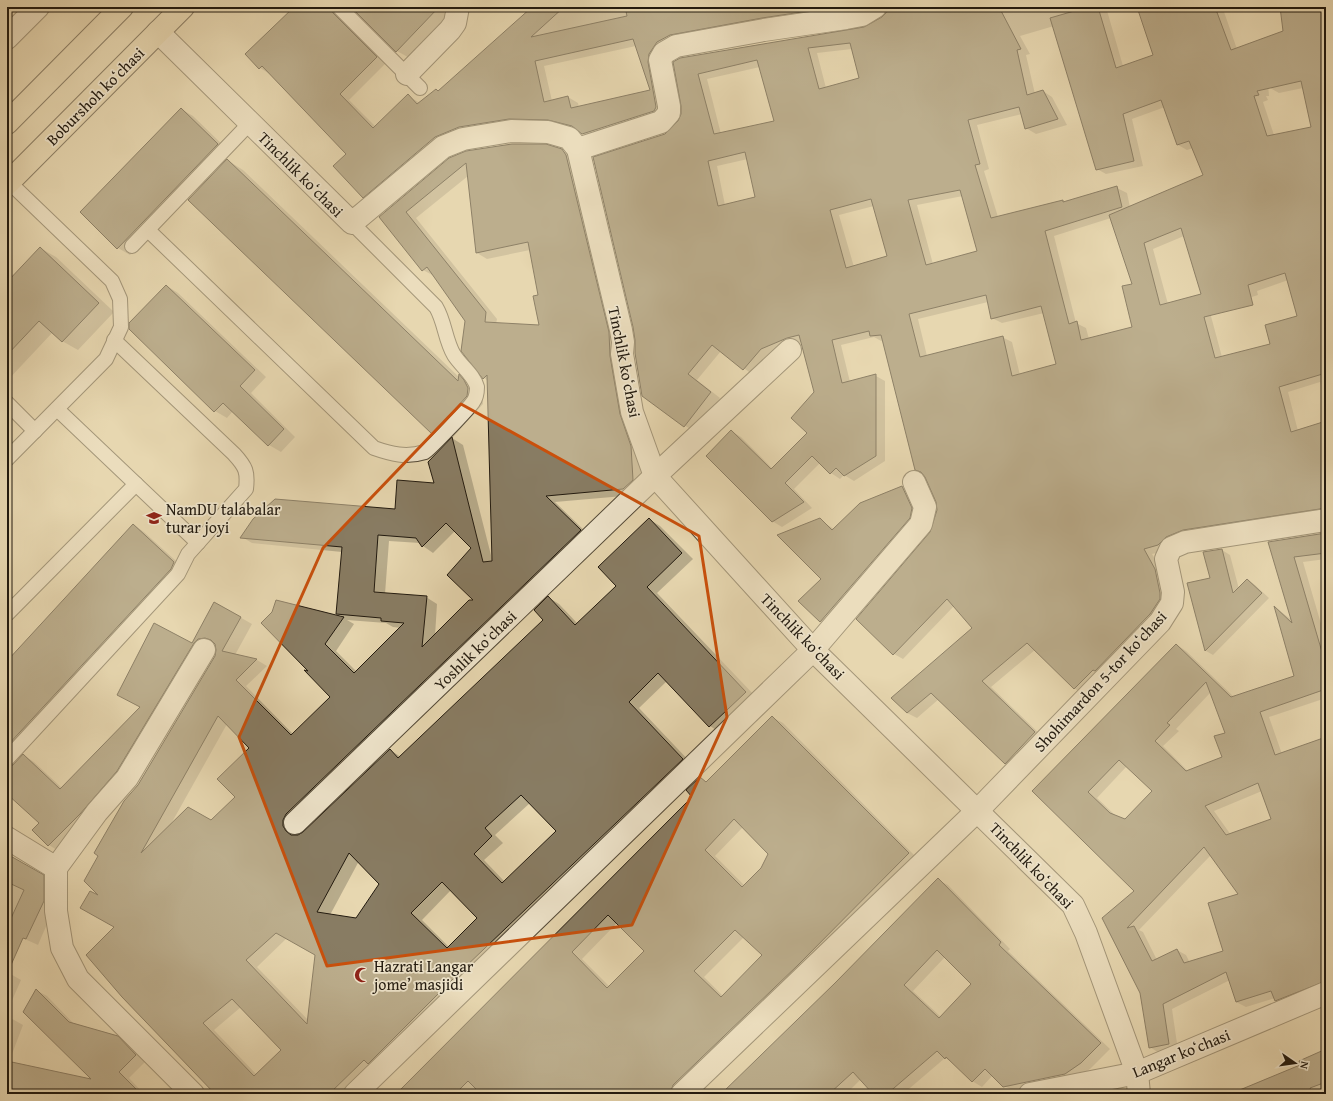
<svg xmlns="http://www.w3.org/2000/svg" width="1333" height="1101" viewBox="0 0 1333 1101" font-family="'Gentium Book Plus',serif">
<rect width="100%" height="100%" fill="#e7d7b0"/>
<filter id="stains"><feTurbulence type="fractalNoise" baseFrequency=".005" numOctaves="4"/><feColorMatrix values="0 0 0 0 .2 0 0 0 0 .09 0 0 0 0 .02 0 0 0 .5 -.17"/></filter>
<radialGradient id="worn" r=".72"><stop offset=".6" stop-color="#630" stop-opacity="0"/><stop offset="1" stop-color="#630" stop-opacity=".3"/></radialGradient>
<g fill="#0003" fill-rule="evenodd">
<path d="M295 7H339L386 63 349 100 376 127 408 96 420 103 438 92 534 7H869L667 48 666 113 593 139 578 130 559 124 468 132 373 202 364 197 347 155 270 74 260 68ZM636 46 651 91 579 108 578 103 568 97 552 101 544 66Z"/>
<path d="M370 7H439L451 20 413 60 397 51Z"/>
<path d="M888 7H1106L1123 66 1154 55 1138 7H1246L1223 9 1237 49 1265 47 1269 96H1266L1268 100 1263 102 1274 135 1312 128 1303 88 1279 93 1270 88 1284 31 1281 7H1326V273L1291 279 1257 291 1258 295 1215 309 1208 305 1222 357 1271 344 1298 317 1326 303V403L1320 382 1288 392 1298 431 1326 422V514L1152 554 1165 575 1170 599 1084 694 1075 689 1035 650 991 687 1044 738 1015 769 1005 763 939 699 917 718 907 713 973 628 954 606 903 659 894 654 938 510 937 502 884 340 881 341 874 337 841 345 850 382 876 376 885 381V461L854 481 844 475 840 479 831 473 820 463 794 489 812 508 782 527 772 521 731 431 741 437 773 469 808 433 815 393 802 342 797 343 753 375 721 351 697 380 720 398 694 432 643 395 665 135 679 122 682 114 674 63 865 28 882 18 887 13ZM1054 26 1097 169 1106 174 1143 166 1132 119 1165 107 1178 145 1187 150 1193 148 1205 175 1130 207 1127 193 1117 188 1065 202 1063 201 998 217 984 171 989 169 977 125 1022 114 1026 128 1036 134 1067 125 1052 97 1043 91 1035 94 1026 55 1030 54 1020 36ZM852 49 860 79 826 88 817 53ZM760 67 775 122 721 134 707 79ZM748 159 756 198 725 205 717 166ZM963 196 978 251 933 264 917 205ZM874 206 888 257 854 267 839 215ZM1111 218 1133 284V327L1089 339 1086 328 1076 323 1054 236ZM1184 236 1204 301 1168 304 1153 249ZM988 302 992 318 1002 323 1044 313 1057 365 1020 375 1012 342 1002 337 927 356 918 319Z"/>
<path d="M181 109 193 116 229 151 130 255 118 248Z"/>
<path d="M561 150 573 156 642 453 644 486 635 495 555 502 591 537 294 833 295 836 304 833 390 750 401 757 545 620 548 597 559 604 578 624 617 586 649 519 660 526 693 559 657 593 757 698 721 733 710 726 667 681 639 708 693 765 346 1094H217L116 927 102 898 138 785 216 657 217 650 216 643 210 645 128 777 60 852 49 845 34 830 40 823 7 793V662L134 525 144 532 185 569 12 759 9 769 23 755 34 762 62 788 141 707 192 644 215 603 252 624 235 655 257 660 267 666 246 686 293 734 331 697 311 672 262 623 343 617 337 613 342 552 252 543 242 537 396 510 435 484 448 443 432 433 227 160 243 170 459 377V376L475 384 483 396V404L452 438 463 445 493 563 488 381 484 378 462 350 466 321 434 276 423 270 380 217 450 159ZM468 176 477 253 487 259 530 250 539 296 540 326 496 324 497 319 416 218ZM455 531 473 548 476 601 435 636 437 604 426 597 385 594 389 541 420 543 423 546 433 553ZM347 620 386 623 393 627 401 628 357 672 336 651 354 624ZM227 724 250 748 236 797 211 821 171 824ZM530 803 557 832 505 882 484 860 503 843 495 835ZM359 861 381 884 357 919 330 915ZM451 890 479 918 449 947 422 920ZM287 938 316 955 309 1021 257 967ZM241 1007 283 1050 257 1075 214 1030Z"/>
<path d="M40 248 56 257 114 312 78 350 62 341 53 332 7 381V283Z"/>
<path d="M167 286 178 293 266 377 251 393 295 437 281 452 269 445 233 411 227 418 215 411Z"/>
<path d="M902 487 913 493 922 515 832 628 821 622 800 601 822 579 820 520 834 529Z"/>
<path d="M1326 532V559L1303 562 1326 641V698L1269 717 1282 754 1326 738V989L1286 1006 1276 1000 1275 998 1246 1007 1236 1002 1230 980 1172 1009 1178 1050 1159 1053 1150 1047 1141 993 1103 918 1135 891 1034 791 1177 645 1186 651 1234 697 1296 677 1276 608 1292 620 1269 542ZM1211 692 1226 733 1223 758 1188 771 1163 746 1179 731 1176 729ZM1127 766 1153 791 1125 820 1117 817 1097 798ZM1262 791 1273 820 1231 835 1214 811ZM1211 855 1240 894 1224 952 1190 963 1186 955 1177 950 1157 960 1143 932 1139 930Z"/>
<path d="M1222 550 1230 555 1239 589 1248 580 1255 585 1269 598 1213 655 1206 651 1188 584 1211 578Z"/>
<path d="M772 717 783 723 919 860 683 1094H483L477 1088 471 1094H398L694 797 700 778 707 782ZM743 827 773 857 745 886 715 856ZM617 923 645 951 610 987 582 959ZM744 937 764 955 723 996 704 977Z"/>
<path d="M7 855 54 882V908L38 945 7 931Z"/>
<path d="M938 880 948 885 1010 949 1008 951 1110 1049 1090 1069 1075 1079 1029 1094H1016L1015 1091 1004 1086 993 1075 982 1087 972 1081 955 1064 945 1058 903 1094H875L861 1079 846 1094H722L748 1070ZM945 957 972 984 941 1017 913 991Z"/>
<path d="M7 972 21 980 7 1012Z"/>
<path d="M36 990 47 996 75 1025 117 1037 129 1044 146 1061 129 1078 144 1094H7V1016L23 1025 9 1062 94 1081Z"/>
<path d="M1326 1050V1094H1230L1302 1065Z"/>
</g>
<g fill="#887c63" stroke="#221a0f" fill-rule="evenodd">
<path d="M294 7H331L333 13 377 57 340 94 373 128 408 94 417 104 436 89 438 91 532 7H564L531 37 627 16 625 7H835L762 18 670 35 657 42 649 54 648 62 656 107 654 111 582 134 572 126 548 120 509 119 459 127 435 137 363 198 333 166 346 154 262 66 259 69 245 54ZM633 39 650 90 571 108 568 96 544 102 535 61Z"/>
<path d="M351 7H439L396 52Z"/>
<path d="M887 7H999L1021 49 1017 50 1027 95 1043 90 1058 119 1025 129 1019 107 968 120 980 164 975 165 991 218 1063 200V202L1117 186 1122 207 1045 231 1069 324 1077 321 1081 340 1132 327 1122 286 1132 284 1109 215 1203 175 1189 141 1177 145 1161 100 1123 114 1134 161 1096 170 1050 18 1088 7H1098L1116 68 1153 55 1137 7H1215L1231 50 1283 31 1280 7H1326V373L1279 387 1291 432 1326 421V508L1183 530 1166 537 1158 545 1144 549 1155 569 1160 593V599L1150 614 1095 671 1093 670 1074 689 1027 643 982 681 1035 732 1005 764 931 693 907 713 891 698 972 628 947 599 893 655 856 619 930 532 937 510 936 502 925 477 921 472 915 470 881 335 870 336 869 331 832 340 842 383 876 374V456L844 476 836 468 830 474 812 456 785 483 804 502 772 522 706 456 731 430 771 469 807 433 791 418 814 392 799 335 787 338 761 349 743 370 712 345 688 374 711 392 684 427 642 396 635 353V340L633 327 593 157 665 134 678 121 681 114V106L673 62 680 58 864 27 882 17 886 13ZM850 43 859 78 819 89 808 48ZM757 60 774 121 714 134 698 74ZM1301 81 1311 127 1267 136 1254 96 1259 95 1257 91ZM745 152 755 197 718 206 708 161ZM960 190 977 251 926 265 908 200ZM871 199 887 256 846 268 830 210ZM1181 228 1201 294 1160 305 1144 243ZM1285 273 1297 316 1265 325 1270 344 1215 358 1204 317 1253 305 1248 285ZM986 295 991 319 1041 306 1056 364 1012 376 1003 336 920 357 909 314Z"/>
<path d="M181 108 218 144 117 249 80 212Z"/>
<path d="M512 144H546L562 149 566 155 609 332 610 356 620 414 631 446 633 480 623 489 546 496 581 530 286 814 283 820V826L286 831 291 835H298L303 832 390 749 398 758 543 620 534 610 548 596 575 625 616 586 598 567 649 518 682 553 647 587 746 692 709 727 658 673 629 702 683 759 462 970 368 1064 364 1060 329 1094H215L122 997 86 955 114 927 80 908 90 891 98 895 84 881 98 856 94 853 124 801 138 785 215 656 216 650 215 644 211 640 205 638 198 639 194 643 117 771 80 814 48 846 32 830 39 823 7 794V767L13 765 23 754 60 789 140 707 117 695 154 623 192 643 214 602 241 617 222 651 257 659 236 680 291 735 330 697 304 670 308 671 261 623 272 612 276 600 344 617 325 644 354 673 404 623 381 621V618L336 614 342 547 240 538 253 519 275 499 395 509 397 480 434 483 428 462 452 437 483 562 492 561 487 375 483 379 461 351 465 321 427 267 422 271 379 217 449 158 466 151ZM466 163 476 253 528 242 538 295 533 296 539 325 485 322 486 312 406 212ZM446 523 471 548 447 575 473 600H469L422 647 427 596 374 592 378 535 416 538 422 547ZM218 716 249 748 217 779 235 797 211 820 188 807 141 853ZM521 795 556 831 502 883 474 854 492 836 485 828ZM349 853 379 884 356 918 317 912ZM442 882 477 918 447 948 411 913ZM276 933 315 955 307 1024 246 960ZM232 999 281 1050 254 1076 203 1023Z"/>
<path d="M227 159 458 381 459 374 464 380 468 388 467 396 432 434 188 200Z"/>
<path d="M40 247 99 303 62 342 39 321 7 355V282Z"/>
<path d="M166 285 255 370 240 386 284 429 268 446 223 403 214 412 129 329V323Z"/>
<path d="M902 486 912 508 910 518 820 622 798 601 821 579 777 535 820 518 832 530 860 503Z"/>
<path d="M133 524 174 562 171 569 7 746V661Z"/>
<path d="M1326 533V553L1294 557 1322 652 1326 651V689L1260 712 1275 755 1326 737V981L1275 1001 1271 991 1236 1002 1226 972 1163 1004 1169 1044 1149 1048 1140 993 1102 918 1134 891 1032 791 1176 644 1231 697 1294 676 1274 606 1292 623 1268 542ZM1206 682 1225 733 1214 736 1222 757 1186 771 1155 741 1170 725 1167 723ZM1119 760 1152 791 1125 819 1110 813 1088 792ZM1258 783 1271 819 1226 835 1205 806ZM1204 847 1238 894 1208 903 1223 951 1184 963 1177 949 1152 961 1134 926 1127 928Z"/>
<path d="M1222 549 1233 593 1247 579 1262 593 1205 651 1187 583 1210 578 1203 552Z"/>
<path d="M772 716 909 853 798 965 673 1085 670 1094H481L468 1081 455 1094H396L692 797 686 790 700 777 706 782ZM734 819 768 854 761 868 742 887 705 850ZM608 915 644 951 607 988 572 952ZM735 930 762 955 721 997 694 971Z"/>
<path d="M7 854 44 875V901L26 939 23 938 7 974V927L24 890 7 882Z"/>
<path d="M938 878 1001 942 999 945 1101 1043 1081 1063 1065 1074 1003 1087 985 1069 972 1082 946 1057 945 1059 937 1051 887 1094H873L853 1072 829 1094H721L835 983ZM937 950 971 984 939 1018 904 985Z"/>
<path d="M36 989 69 1022 118 1036 136 1055 119 1072 141 1094H7V1061L91 1079 23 1012Z"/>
<path d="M1326 1049V1082L1310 1088 1312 1094H1230L1300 1065 1299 1061Z"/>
</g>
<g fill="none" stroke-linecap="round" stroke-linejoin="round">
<g stroke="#534937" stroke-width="16">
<g id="service">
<path d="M339 7 420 88"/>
<path d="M148 230 374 448C391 454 406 458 425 452 429 450 469 408 473 402 476 398 477 392 477 387 474 375 461 366 454 355 445 340 445 322 436 307L352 223"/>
<path d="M132 246 250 123"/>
<path d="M7 403 35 431"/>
<path d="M57 409 198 543"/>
<path d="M7 459 106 359 121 327 120 299 112 281 9 182"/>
<path d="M7 614 136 484"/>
<path d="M7 759 178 574 188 554 246 489C248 472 246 467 234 454L114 340"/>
</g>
</g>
<g stroke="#534937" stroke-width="24">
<g id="minor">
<path d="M158 32 352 223 443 147 463 139 511 131 548 132 569 138 578 149 621 330 623 342 622 354 632 412 655 476 813 650 1073 905 1086 933 1137 1073 1139 1094"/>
<path d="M7 38 38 7"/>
<path d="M407 74 450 30 455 23 458 7"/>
<path d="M578 149 661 122 669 113V106L660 60 664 53 676 46 764 30 846 18 862 15 875 7"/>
<path d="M295 823 655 476 790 350"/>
<path d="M7 838 56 868V911L62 948 78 979 193 1094"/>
<path d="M56 868 97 812 127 778 204 650"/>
<path d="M355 1094 813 650 921 524 925 507 914 482"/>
<path d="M682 1094 978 810 1160 622 1172 603 1173 592 1166 559 1171 548 1185 542 1326 520"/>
</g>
</g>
<g stroke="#534937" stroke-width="24">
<path id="tertiary" d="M1030 1094 1137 1073 1326 993"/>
</g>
<g stroke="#221a0f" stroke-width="24">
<g id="primary">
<path d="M7 123 122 7"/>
<path d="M7 184 183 7"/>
</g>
</g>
<use href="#service" stroke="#efe5cc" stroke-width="14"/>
<use href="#minor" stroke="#efe5cc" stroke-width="22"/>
<use href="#tertiary" stroke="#efe5cc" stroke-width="22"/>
<use href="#primary" stroke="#e7d7b0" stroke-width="22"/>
</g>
<path d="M0 0H1333V1101H0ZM461 404 699 536 727 717 632 925 327 966 239 737 323 548Z" fill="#e7d7b0" fill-opacity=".55" fill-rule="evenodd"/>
<path fill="none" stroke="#ca500c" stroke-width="3" stroke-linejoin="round" d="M461 404 699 536 727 717 632 925 327 966 239 737 323 548Z"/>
<defs>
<g id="school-bare" transform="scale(1.2)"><path d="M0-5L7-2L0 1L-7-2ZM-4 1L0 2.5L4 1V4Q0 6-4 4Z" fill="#8f2418" stroke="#efe5cc" stroke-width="2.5" paint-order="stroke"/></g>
<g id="mosque-bare" transform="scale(1.2)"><path d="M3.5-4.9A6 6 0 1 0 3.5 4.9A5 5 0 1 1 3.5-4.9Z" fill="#8f2418" stroke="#efe5cc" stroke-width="2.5" paint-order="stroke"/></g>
</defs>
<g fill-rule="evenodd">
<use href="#school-bare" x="154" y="518"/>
<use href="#mosque-bare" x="362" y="975"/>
</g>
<g text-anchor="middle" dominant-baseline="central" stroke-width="3.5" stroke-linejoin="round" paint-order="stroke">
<g font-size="16" fill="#221a0f" stroke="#efe5cc">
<text transform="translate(95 96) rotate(-45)">Boburshoh koʻchasi</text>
<text transform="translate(301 174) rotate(45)">Tinchlik koʻchasi</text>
<text transform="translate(625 362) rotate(79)">Tinchlik koʻchasi</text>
<text transform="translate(803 636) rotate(46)">Tinchlik koʻchasi</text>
<text transform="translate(475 650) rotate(-44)">Yoshlik koʻchasi</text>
<text transform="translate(1100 681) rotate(-47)">Shohimardon 5-tor koʻchasi</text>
<text transform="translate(1032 865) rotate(46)">Tinchlik koʻchasi</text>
<text transform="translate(1181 1053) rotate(-22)">Langar koʻchasi</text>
</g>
<g font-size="16" fill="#221a0f" stroke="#efe5cc" text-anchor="start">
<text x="166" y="509">NamDU talabalar<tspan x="166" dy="18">turar joyi</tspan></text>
<text x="374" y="966">Hazrati Langar<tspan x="374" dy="18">jome’ masjidi</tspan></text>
</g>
</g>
<rect width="1333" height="1101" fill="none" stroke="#e7d7b0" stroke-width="24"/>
<rect x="8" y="8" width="1317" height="1085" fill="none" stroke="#221a0f" stroke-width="2"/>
<rect x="12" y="12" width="1309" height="1077" fill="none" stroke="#221a0f"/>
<g transform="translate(1295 1063) rotate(103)" stroke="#efe5cc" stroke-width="3" paint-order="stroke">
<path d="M0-3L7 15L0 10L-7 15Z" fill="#221a0f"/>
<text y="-6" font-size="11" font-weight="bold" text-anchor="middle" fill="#221a0f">N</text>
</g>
<rect width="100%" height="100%" filter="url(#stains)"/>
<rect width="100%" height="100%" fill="url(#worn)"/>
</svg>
